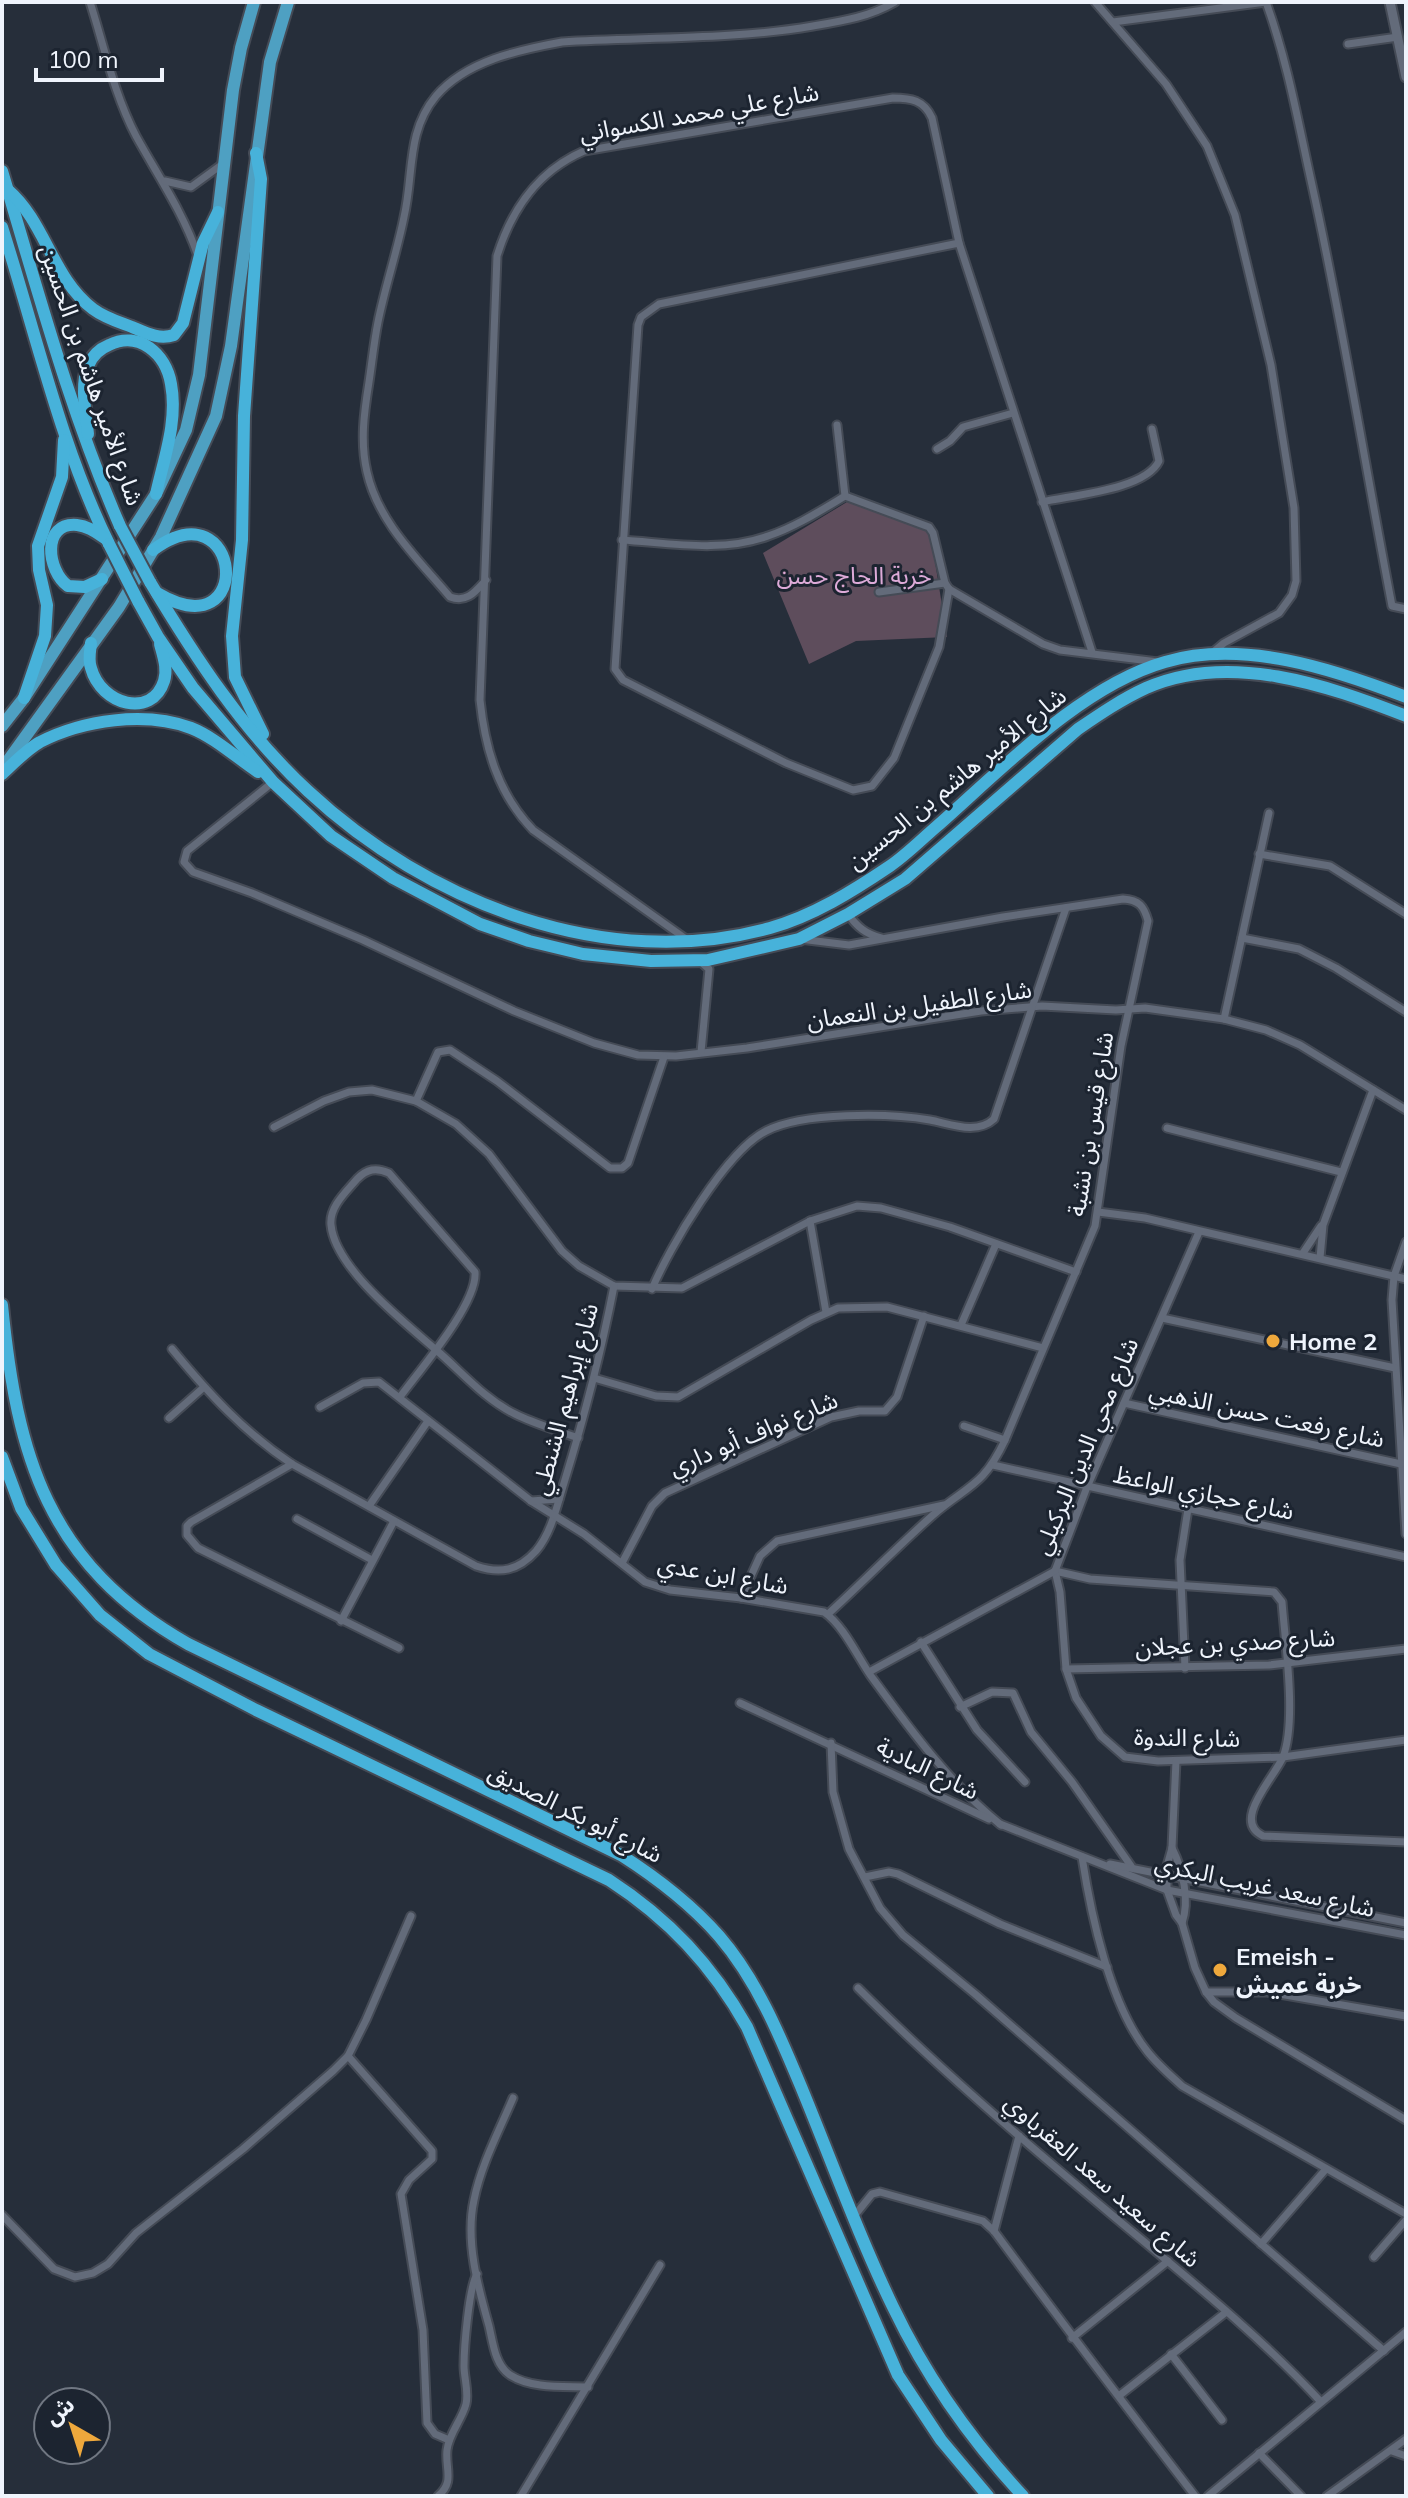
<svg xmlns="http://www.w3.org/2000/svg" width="1408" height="2498" viewBox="0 0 1408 2498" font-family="Mulish,'Noto Sans Arabic',sans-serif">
<rect width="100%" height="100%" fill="#262e3a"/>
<path fill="#5e4d5c" d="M847 502 930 530 947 637 856 641 809 664 763 553Z"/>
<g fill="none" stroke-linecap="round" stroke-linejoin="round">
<g stroke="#454b56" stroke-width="11">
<g id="minor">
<path d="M90 2C104 46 114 94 136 136 158 176 183 212 198 256"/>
<path d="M1095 2 1166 84 1207 146 1235 215 1271 365 1294 508 1296 581 1292 595 1279 613 1224 643 1212 653"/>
<path d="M1266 2C1288 63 1298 122 1312 185 1343 325 1365 465 1392 606L1406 609"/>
<path d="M1113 22 1266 2"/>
<path d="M1348 44 1398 37"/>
<path d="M165 181 191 187 224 163"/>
<path d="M937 449 950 441 963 427 1013 413"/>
<path d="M845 496 929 527 933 533 945 583 949 589 1043 644 1060 650 1158 662"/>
<path d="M1042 502C1072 495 1145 490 1159 461L1152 429"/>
<path d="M622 540C670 543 722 553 768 536 795 527 820 511 845 496L837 425"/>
<path d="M486 580C475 592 467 603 450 597 418 559 378 522 367 472 360 442 364 413 369 382 372 362 374 342 378 322 385 287 397 252 404 217 414 174 406 132 436 96 466 61 518 50 562 42 645 37 731 40 813 26 843 21 869 17 895 2"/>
<path d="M949 589 939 647 894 758 872 786 853 790 786 763 623 680 615 669 638 325 641 317 659 304 959 243"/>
<path d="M879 592 945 583"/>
<path d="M273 782 187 851 184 862 193 872 252 893 363 940 514 1011 594 1043 638 1055 676 1056 747 1048 981 1011 1042 1006 1116 1010 1145 1008 1224 1019 1266 1030 1300 1045 1406 1110"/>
<path d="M1259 854 1330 866 1406 914"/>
<path d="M848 914C857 927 866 934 881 938"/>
<path d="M1242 938 1299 949 1336 968 1406 1012"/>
<path d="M686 939 533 830C498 794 485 748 480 700L497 256C512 208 538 171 584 151L893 98C911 98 924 100 932 118L959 243 1092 652"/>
<path d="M800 939 849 945 1003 917 1123 899C1139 900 1144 906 1148 921L1121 1046 1095 1226 1005 1440C983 1487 968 1485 933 1515 897 1547 863 1582 828 1614"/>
<path d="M1224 1019 1269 813"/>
<path d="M701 1052 709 969 701 962"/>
<path d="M416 1101 438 1052 450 1050 497 1081 610 1168H622L628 1163 664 1057"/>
<path d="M274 1127 324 1101 349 1092 372 1090 416 1101 456 1124 489 1154 562 1251 579 1266 614 1286 682 1288 810 1221 857 1206 881 1208 950 1227 1076 1272"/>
<path d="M1167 1128 1341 1172"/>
<path d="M1098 1212 1145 1218 1406 1279"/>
<path d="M810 1221 826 1312"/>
<path d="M1406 1242 1394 1276 1392 1300 1406 1534"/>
<path d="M1303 1253 1321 1226"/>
<path d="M1320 1258 1323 1225 1373 1090"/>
<path d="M652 1289C669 1248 726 1151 766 1131 803 1112 889 1113 930 1120 951 1124 977 1135 994 1119L1066 908"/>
<path d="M1162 1318 1395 1368"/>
<path d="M961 1325 996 1244"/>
<path d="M172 1349C209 1394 244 1432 292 1464L476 1566C500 1574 518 1571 536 1551 552 1532 557 1505 564 1483 584 1418 601 1353 614 1286"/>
<path d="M594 1378 656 1396 678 1397 811 1320 838 1308 887 1307 1043 1348"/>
<path d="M400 1397C419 1371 478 1303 475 1272L389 1173C376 1167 367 1169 357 1179 346 1192 329 1207 331 1225 335 1268 404 1322 435 1349 461 1371 484 1399 515 1414 535 1424 557 1430 578 1438"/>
<path d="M1124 1403 1401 1464"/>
<path d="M320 1407 363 1383 379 1382 531 1501 584 1534 645 1582 670 1590 741 1598 824 1612C844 1626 857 1656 871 1676 910 1729 949 1783 1001 1825"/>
<path d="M169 1418 204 1387"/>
<path d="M964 1426 1005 1440"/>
<path d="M292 1464 191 1522 187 1526V1535L198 1548 399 1648"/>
<path d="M993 1465 1406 1557"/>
<path d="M531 1501 559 1499"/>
<path d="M369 1506 428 1421"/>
<path d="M297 1519 372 1560"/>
<path d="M622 1563 652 1506 665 1493 831 1417 859 1411H885L897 1397 924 1316"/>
<path d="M1055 1571 1090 1579 1274 1592 1282 1602C1285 1642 1297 1721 1283 1757 1274 1778 1231 1821 1263 1836L1406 1842"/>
<path d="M1055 1571 1060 1592 1066 1669 1076 1698 1101 1736 1125 1757 1158 1761 1283 1757 1406 1740"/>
<path d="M741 1598 760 1556 777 1541 944 1505"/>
<path d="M341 1621 394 1521"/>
<path d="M921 1642 977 1730 1025 1782"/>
<path d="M1185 1668 1180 1560 1188 1509"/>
<path d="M1066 1669 1269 1665 1406 1649"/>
<path d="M869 1672 1055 1571 1087 1487 1199 1232"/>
<path d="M740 1703 989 1819"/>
<path d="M960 1707 992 1692 1013 1693 1031 1732 1072 1782 1131 1866"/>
<path d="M831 1743 833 1792 849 1849 880 1908 903 1935 975 1994 1384 2351"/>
<path d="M1176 1761 1172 1848 1167 1866V1890L1176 1915 1182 1923 1195 1968 1206 1992 1214 2002 1236 2018 1406 2120"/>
<path d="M1000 1824 1167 1890 1406 1935"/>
<path d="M1172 1848C1183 1870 1190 1900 1182 1923"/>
<path d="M1082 1857C1091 1915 1110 2005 1147 2051 1157 2064 1170 2075 1182 2086L1406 2214"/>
<path d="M1110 1864 1406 1923"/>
<path d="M865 1877 889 1872 898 1874 1000 1924 1107 1967"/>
<path d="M858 1988C938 2068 1025 2142 1112 2215 1184 2275 1258 2334 1321 2402"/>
<path d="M1206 1992H1267L1406 2016"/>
<path d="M348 2056 432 2151V2159L409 2180 401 2194 423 2330 427 2423 435 2434 449 2440"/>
<path d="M513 2098C499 2131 481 2165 474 2200 465 2241 478 2287 489 2326 493 2343 495 2365 510 2375 532 2389 564 2386 588 2387"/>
<path d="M2 2215 54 2269 75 2277 93 2273 108 2264 136 2233 243 2149 333 2071 348 2056 366 2020 411 1916"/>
<path d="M855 2215 872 2194 880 2192 983 2221 994 2231C1060 2320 1127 2408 1195 2496"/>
<path d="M994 2231 1019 2136"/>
<path d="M1261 2244 1326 2169"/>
<path d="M1374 2257 1406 2220"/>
<path d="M1072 2338 1168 2261"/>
<path d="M1171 2354 1222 2420"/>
<path d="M1120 2395 1225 2313"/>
<path d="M1392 2451 1406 2456"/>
<path d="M1259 2453 1301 2496"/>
<path d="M438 2496C455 2482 445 2469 447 2450 449 2433 462 2420 466 2404 469 2392 464 2378 464 2366 464 2348 469 2287 477 2274"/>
<path d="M521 2496 660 2265"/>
<path d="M1208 2496 1406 2332"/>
<path d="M1327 2496 1406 2439"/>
</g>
</g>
<g stroke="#454b56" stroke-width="13">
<path id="tertiary" d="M1390 2 1406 77"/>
</g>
<g stroke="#454b56" stroke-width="16">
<g id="primary">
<path d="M2 726 24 698 156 494 186 430 199 375 233 90 241 48 254 2"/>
<path d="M2 769 119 607 161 537 216 416 231 346 270 62 288 2"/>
</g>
</g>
<g stroke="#454b56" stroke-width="16">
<g id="trunk">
<path d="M256 153 261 179 244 416 242 540 232 636 235 677 263 734"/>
<path d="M2 171C38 291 70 412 120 526"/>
<path d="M8 190C46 223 52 278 93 309 105 318 119 322 132 327 146 333 159 340 174 335L183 323 203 243 218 212"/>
<path d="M2 227C36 333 60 444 109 544"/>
<path d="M88 434C86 413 80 386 88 366 92 356 99 349 109 345 139 330 166 354 171 384 178 421 164 458 156 494"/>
<path d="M153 550C242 484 257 652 157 593"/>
<path d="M102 579 85 587 68 586C47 571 41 522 77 525 88 526 97 533 106 539"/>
<path d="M150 582C195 657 243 731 308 791 428 903 607 973 770 928 813 916 853 891 890 866 906 855 921 840 936 827 1001 770 1081 686 1165 662 1243 639 1333 669 1406 697"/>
<path d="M138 601 158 637 193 688 273 782 331 836 393 878 480 924 529 941 583 954 651 961 708 960 799 939 848 914 905 879 1078 729C1100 714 1122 699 1146 688 1229 651 1327 685 1406 716"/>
<path d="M91 643C90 652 88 660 91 668 101 705 152 719 164 681 168 669 163 656 160 644"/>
<path d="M24 698 45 636 47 605 39 570 38 546 62 477 64 440"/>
<path d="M2 774C14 763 26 750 40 742 83 720 145 711 191 728 214 737 237 758 258 772"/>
<path d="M2 1305C17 1456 47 1564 188 1644L621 1855C657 1878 690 1903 719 1936 757 1980 780 2036 802 2089 832 2162 859 2237 893 2307 927 2378 970 2439 1023 2496"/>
<path d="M2 1457 21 1508 56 1565 100 1615 149 1654 256 1710 609 1880C669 1919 712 1965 747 2027L898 2375 941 2440 988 2496"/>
</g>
</g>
<use href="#minor" stroke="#636b7a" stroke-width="7"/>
<use href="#tertiary" stroke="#636b7a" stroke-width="9"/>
<use href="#primary" stroke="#4ea0c2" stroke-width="12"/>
<use href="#trunk" stroke="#47b2da" stroke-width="12"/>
<g stroke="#454b56" stroke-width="16" stroke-linecap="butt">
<g id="trunk-bridge">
<path d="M120 526 150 582"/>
<path d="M109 544 138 601"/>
</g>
</g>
<use href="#trunk-bridge" stroke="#47b2da" stroke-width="12"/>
</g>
<g fill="#eea83c" stroke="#1c2430" stroke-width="3">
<circle cx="1273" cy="1341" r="8"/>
<circle cx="1220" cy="1970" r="8"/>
</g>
<g text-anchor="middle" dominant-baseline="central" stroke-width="6" stroke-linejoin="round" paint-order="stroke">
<g font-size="24" fill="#eff4fc" stroke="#1c2430">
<text transform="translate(699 112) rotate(-10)">شارع علي محمد الكسواني</text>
<text transform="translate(92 375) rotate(71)">شارع الأمير هاشم بن الحسين</text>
<text transform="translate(956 778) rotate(-39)">شارع الأمير هاشم بن الحسين</text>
<text transform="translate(919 1004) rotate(-8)">شارع الطفيل بن النعمان</text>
<text transform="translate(1090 1124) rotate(-81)">شارع قيس بن نشبة</text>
<text transform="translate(564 1399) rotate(-75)">شارع إبراهيم الشنطي</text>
<text transform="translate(1267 1414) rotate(12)">شارع رفعت حسن الذهبي</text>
<text transform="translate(753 1433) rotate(-23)">شارع نواف أبو داري</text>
<text transform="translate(1085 1446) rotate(-67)">شارع محي الدين البركيلي</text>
<text transform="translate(1204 1492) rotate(12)">شارع حجازي الواعظ</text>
<text transform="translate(723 1574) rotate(10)">شارع ابن عدي</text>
<text transform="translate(1235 1642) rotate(-3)">شارع صدي بن عجلان</text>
<text transform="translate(1187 1737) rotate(1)">شارع الندوة</text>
<text transform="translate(928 1768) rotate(26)">شارع البادية</text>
<text transform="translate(576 1812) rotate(27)">شارع أبو بكر الصديق</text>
<text transform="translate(1265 1885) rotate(12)">شارع سعد غريب البكري</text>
<text transform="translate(1103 2180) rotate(41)">شارع سعيد سعد العقرباوي</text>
</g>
<g font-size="24" fill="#deabd9" stroke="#1c2430">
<text x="854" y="575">خربة الحاج حسن</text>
</g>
<g font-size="24" font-weight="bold" fill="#eff4fc" stroke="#1c2430" text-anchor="start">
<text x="1289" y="1341">Home 2</text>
<text x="1236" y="1956">Emeish -<tspan x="1236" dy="28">خربة عميش</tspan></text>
</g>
</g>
<rect width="1408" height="2498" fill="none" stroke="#eff4fc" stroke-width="8"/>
<g transform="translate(72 2426) rotate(321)"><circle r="38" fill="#1c2430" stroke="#707782" stroke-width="2"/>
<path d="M0-6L14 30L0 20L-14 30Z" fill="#eea83c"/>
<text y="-12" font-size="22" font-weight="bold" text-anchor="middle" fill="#eff4fc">ش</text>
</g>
<path d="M36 68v12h126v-12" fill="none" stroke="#eff4fc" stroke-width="4"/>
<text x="48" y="68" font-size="24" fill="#eff4fc" stroke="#1c2430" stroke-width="6" paint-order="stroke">100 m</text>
</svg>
